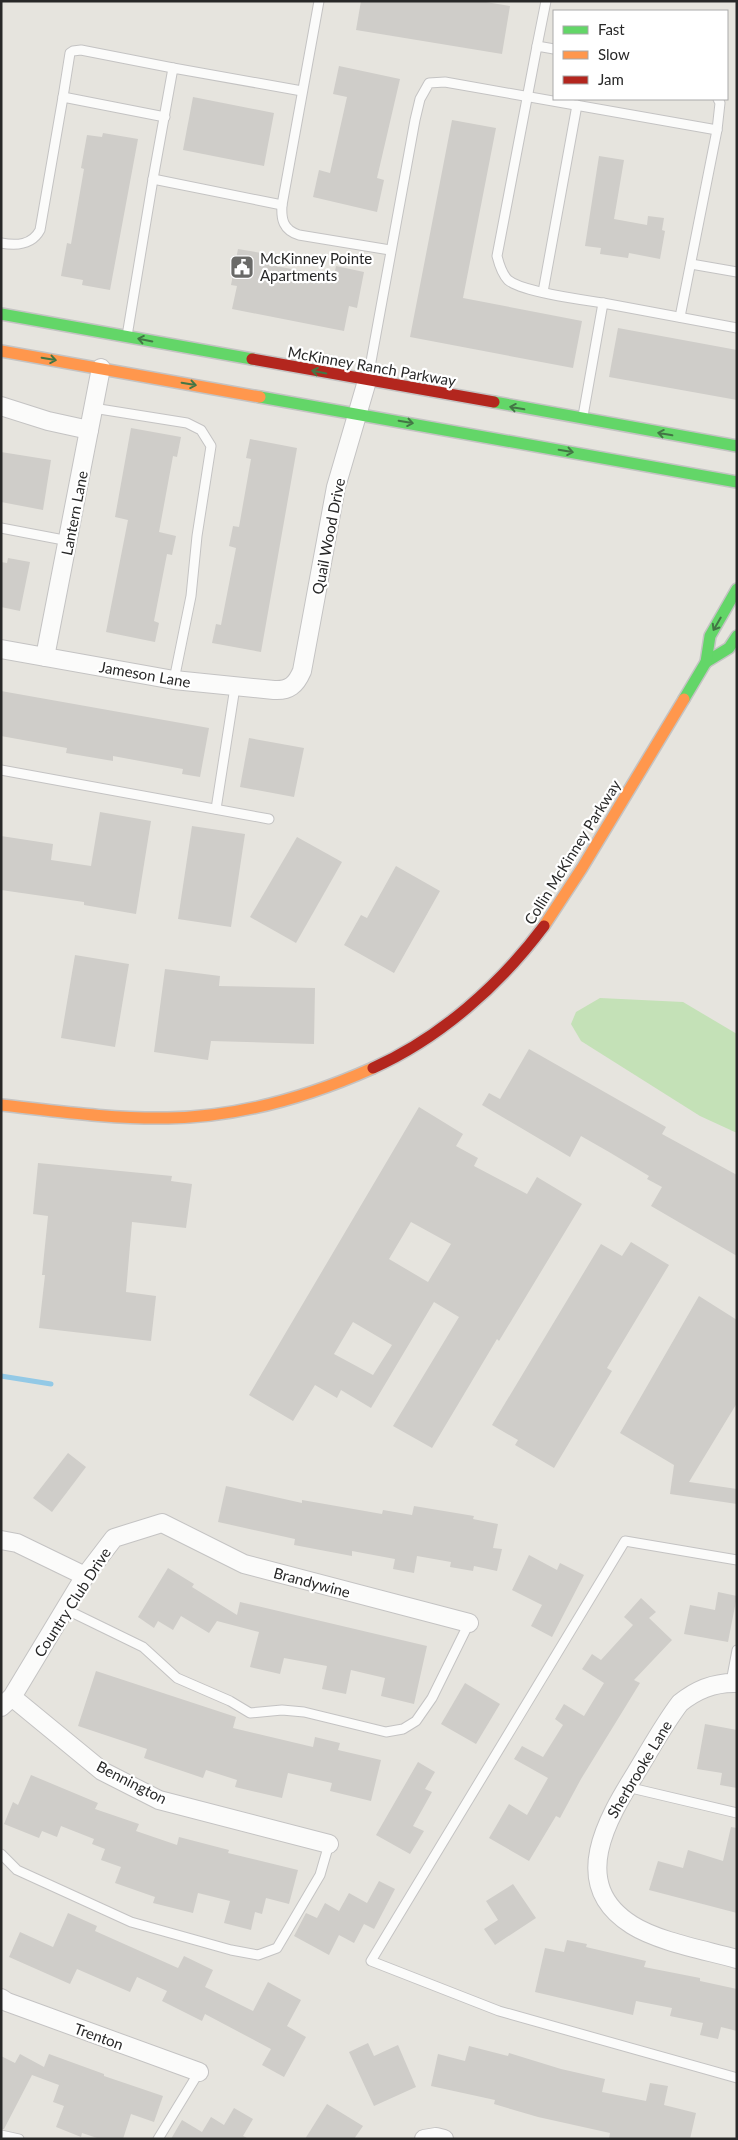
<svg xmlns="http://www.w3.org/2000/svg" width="738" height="2140" viewBox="0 0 738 2140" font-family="Lato,sans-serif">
<rect width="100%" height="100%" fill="#e6e4de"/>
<path fill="#c4e1b7" d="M600 998 683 1002 737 1034V1133L700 1116 581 1041 571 1024 576 1012Z"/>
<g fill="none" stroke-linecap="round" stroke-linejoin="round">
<path stroke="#93c9e6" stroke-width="5" d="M1 1376 51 1384"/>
</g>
<g fill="#cfcdc9" fill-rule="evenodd">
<path d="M361 1H480L510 6 502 54 356 30Z"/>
<path d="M339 66 400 79 377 178 384 180 377 212 313 197 319 170 330 173 347 97 333 94Z"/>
<path d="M193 97 274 113 264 166 183 150Z"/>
<path d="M452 120 496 128 463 298 582 321 573 368 410 337Z"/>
<path d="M103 133 138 139 110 290 82 285 83 280 61 276 67 243 71 244 84 169 81 168 87 135 102 137Z"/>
<path d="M599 156 624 160 614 219 647 225 648 216 664 218 662 230 665 231 660 259 629 253 628 258 600 254 601 248 585 246Z"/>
<path d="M238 249 267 254 265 264 334 277 336 266 364 272 357 308 349 306 344 331 232 309 237 286 231 285Z"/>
<path d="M618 328 737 350V400L609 377Z"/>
<path d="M131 428 181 437 177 457 173 456 159 532 176 536 172 555 167 554 154 621 159 623 155 642 106 632 128 520 115 517Z"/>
<path d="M250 439 297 448 261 652 212 643 216 624 221 625 236 548 229 546 233 526 239 527 251 459 246 458Z"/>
<path d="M1 452 51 460 43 510 1 502Z"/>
<path d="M8 558 30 562 20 611 1 607V562L7 563Z"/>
<path d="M1 691 209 728 200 777 182 774 183 769 113 756V761L66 753 67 748 1 736Z"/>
<path d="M249 738 304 748 294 797 240 787Z"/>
<path d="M100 812 151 821 136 914 84 905V902L1 890V836L53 844 51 860 91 866Z"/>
<path d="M192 826 245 834 231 927 178 919Z"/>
<path d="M297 837 342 862 296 943 250 917Z"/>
<path d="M396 866 440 891 394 973 344 945 361 915 367 918Z"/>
<path d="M75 955 129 964 115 1047 61 1038Z"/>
<path d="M165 969 220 976 219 986 315 988 314 1044 211 1041 208 1060 154 1052Z"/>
<path d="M529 1049 666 1127 662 1134 737 1175V1256L651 1206 662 1187 647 1179 649 1176 609 1152 581 1136 570 1157 482 1105 489 1093 500 1099Z"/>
<path d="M419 1107 463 1134 456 1146 478 1158 474 1166 527 1194 537 1177 582 1204 499 1341 497 1339 432 1448 393 1426 459 1317 434 1302 371 1408 341 1390 337 1398 315 1385 293 1421 249 1395ZM411 1222 451 1244 428 1282 389 1259ZM353 1322 392 1345 373 1375 334 1354Z"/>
<path d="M38 1163 172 1176 171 1181 192 1184 186 1228 132 1222 126 1292 156 1296 151 1341 39 1328 45 1275H42L48 1216 33 1214Z"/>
<path d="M631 1242 669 1265 607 1368 612 1371 554 1468 515 1445 518 1440 492 1425 601 1244 622 1256Z"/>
<path d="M699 1296 737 1320V1403L689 1482 737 1489V1504L670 1494 674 1465 620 1433Z"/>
<path d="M68 1453 86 1467 52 1512 33 1498Z"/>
<path d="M226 1486 302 1503V1500L382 1514 383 1510 412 1515 414 1506 474 1516 473 1519 498 1524 493 1548 502 1549 497 1571 474 1566 473 1571 450 1567 451 1562 417 1556 414 1573 393 1569 395 1559 352 1551V1556L294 1545 295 1539 218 1522Z"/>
<path d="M529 1555 557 1570 560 1563 584 1575 552 1637 531 1626 542 1605 512 1590Z"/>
<path d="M168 1568 194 1584 192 1587 237 1615 240 1602 427 1646 414 1704 381 1696 385 1678 351 1670 346 1694 322 1689 327 1666 284 1658 280 1674 250 1667 259 1632 217 1621 209 1633 181 1616 173 1630 158 1621 154 1628 138 1617Z"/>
<path d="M718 1592 737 1596 728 1642 684 1634 690 1605 715 1610Z"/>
<path d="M641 1598 656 1612 649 1618 672 1640 634 1680 640 1683 581 1779 560 1818 556 1816 529 1861 489 1838 509 1804 527 1815 548 1778 514 1759 522 1746 543 1757 563 1725 555 1719 564 1704 584 1716 604 1683 582 1669 592 1654 601 1660 633 1625 624 1617Z"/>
<path d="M96 1671 236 1717 233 1728 313 1747 315 1737 340 1743 338 1750 381 1760 371 1801 330 1791 332 1783 288 1773 282 1798 235 1787 237 1780 206 1770 203 1778 144 1758 147 1749 78 1726Z"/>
<path d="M465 1683 500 1704 476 1744 441 1724Z"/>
<path d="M705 1724 737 1730V1788L720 1785 722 1773 697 1769Z"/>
<path d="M418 1762 435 1772 425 1789 432 1792 413 1826 424 1831 410 1854 376 1835Z"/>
<path d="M31 1775 98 1803 95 1809 139 1824 136 1831 177 1845 179 1837 229 1850 228 1853 298 1870 289 1904 266 1898 262 1914 255 1912 251 1930 224 1923 230 1901 198 1893 193 1913 153 1903 155 1897 115 1883 121 1867 101 1860 105 1849 92 1844 94 1839 61 1826 57 1837 42 1831 39 1838 4 1824 13 1802 18 1805Z"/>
<path d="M731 1827 737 1828V1913L649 1890 658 1861 683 1868 688 1850 723 1861Z"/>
<path d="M379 1881 395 1889 374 1929 364 1924 354 1943 339 1935 329 1955 294 1936 306 1913 317 1918 325 1903 339 1911 349 1893 367 1903Z"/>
<path d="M513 1884 536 1918 495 1945 484 1929 498 1920 486 1901Z"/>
<path d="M68 1913 97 1926 95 1931 178 1968 184 1956 213 1970 205 1987 253 2011 268 1982 301 2000 287 2026 306 2037 284 2077 262 2065 271 2049 205 2014 202 2021 162 2001 167 1991 137 1977 130 1992 77 1969 70 1984 9 1957 20 1932 53 1947Z"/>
<path d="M567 1940 587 1944 586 1947 646 1961 644 1967 700 1978V1981L737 1989V2031L721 2027 718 2039 700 2035 703 2023 670 2016 672 2008 636 2001 633 2015 535 1992 545 1948 564 1952Z"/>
<path d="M368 2043 374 2056 398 2045 416 2087 374 2106 349 2052Z"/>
<path d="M469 2046 508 2056 509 2053 561 2069 605 2079 602 2092 646 2101 650 2083 668 2086 664 2105 696 2113 690 2139H609L610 2133 538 2117 494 2104 495 2100 431 2086 438 2054 465 2061Z"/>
<path d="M20 2054 44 2067 49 2054 104 2074V2076L163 2096 154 2122 131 2114 123 2139H100L82 2133 81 2137 56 2127 64 2106 53 2102 59 2085 32 2075 4 2129H1V2056L15 2063Z"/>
<path d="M327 2104 363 2126 354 2139H305Z"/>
<path d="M234 2108 253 2119 243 2136 249 2139H171L182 2120 202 2132 211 2117 224 2125Z"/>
</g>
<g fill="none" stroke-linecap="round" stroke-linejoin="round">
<g stroke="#c4c3c3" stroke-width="11">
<g id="lane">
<path d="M319 1 282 205C281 219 283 230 299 235L390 250"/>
<path d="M537 46 546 1"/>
<path d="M554 49 537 46 497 256C499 264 502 274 508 280 522 292 583 300 603 303"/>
<path d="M63 97 70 53 73 51 81 50 173 68"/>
<path d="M153 179 173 68 302 91"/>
<path d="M1 243C17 246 32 245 40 230L63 97 165 117"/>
<path d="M691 264 737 272"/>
<path d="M543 292 577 105"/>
<path d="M680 317 717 130 720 103 718 99"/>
<path d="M127 336 153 179 282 205"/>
<path d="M368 378 415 120 420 99 429 83 445 82 717 130"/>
<path d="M93 408 187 423 201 430 211 446 197 536 191 596 174 680"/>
<path d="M583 416 603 303 737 328"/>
<path d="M1 528 69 541"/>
<path d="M1 770 269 819"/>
<path d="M216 809 235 687"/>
<path d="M737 1560 625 1541 371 1961 499 2011 737 2078"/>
<path d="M65 1609 143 1647 177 1678 230 1701 250 1713 282 1710 304 1712 386 1732 403 1729 416 1721 432 1698 469 1623"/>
<path d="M731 1682 737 1650"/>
<path d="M627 1787 737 1813"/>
<path d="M1 1854 17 1870 131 1922 231 1950 258 1955 277 1948 320 1875 329 1844"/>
<path d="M1 2135 19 2139"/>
<path d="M158 2139 199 2072"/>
</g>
</g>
<g stroke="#c4c3c3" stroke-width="20">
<g id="street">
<path d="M1 406 48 421 89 430"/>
<path d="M1 649 174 680 274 690C289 691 296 685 302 671L336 487 367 381"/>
<path d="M45 657 101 368"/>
<path d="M1 1540 17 1543 85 1576"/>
<path d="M737 1683C715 1682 697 1689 680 1703 664 1724 651 1748 637 1771 608 1818 567 1884 632 1925 659 1942 705 1950 737 1959"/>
<path d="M12 1697 102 1771 159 1800 329 1844"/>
<path d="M1 1707 12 1697 85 1576 114 1538 162 1523 244 1564 469 1623"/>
<path d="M1 1998 7 2002 199 2072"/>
<path d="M424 2139 436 2137 444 2139"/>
</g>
</g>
<g stroke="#c4c3c3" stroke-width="14">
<g id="fast">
<path d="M1 314 252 359"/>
<path d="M260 397 737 482"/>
<path d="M494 402 737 446"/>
<path d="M706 662 729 648 737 636"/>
<path d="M684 699 706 662 710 636 737 589"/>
</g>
</g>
<g stroke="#c4c3c3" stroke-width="14">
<g id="slow">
<path d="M1 351 260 397"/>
<path d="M544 926 582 868 684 699"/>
<path d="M1 1105C56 1111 112 1119 168 1118 239 1117 308 1097 373 1068"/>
</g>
</g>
<g stroke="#c4c3c3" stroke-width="14">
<g id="jam">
<path d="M252 359 494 402"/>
<path d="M373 1068C440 1038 500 985 544 926"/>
</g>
</g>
<use href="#lane" stroke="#fbfbfa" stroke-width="9"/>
<use href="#street" stroke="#fbfbfa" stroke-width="18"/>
<use href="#fast" stroke="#63d668" stroke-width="11"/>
<use href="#slow" stroke="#ff974d" stroke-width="11"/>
<use href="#jam" stroke="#b3261e" stroke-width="11"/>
</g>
<defs><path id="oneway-shaft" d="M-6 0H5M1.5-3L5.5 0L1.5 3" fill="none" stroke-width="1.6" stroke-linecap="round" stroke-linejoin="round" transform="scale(1.25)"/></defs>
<g stroke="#437645">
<use href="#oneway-shaft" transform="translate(145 340) rotate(-169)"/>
<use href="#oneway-shaft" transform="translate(49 359) rotate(10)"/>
<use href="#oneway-shaft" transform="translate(319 372) rotate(-169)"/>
<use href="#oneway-shaft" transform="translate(189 384) rotate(10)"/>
<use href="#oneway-shaft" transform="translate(517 408) rotate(-170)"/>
<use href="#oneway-shaft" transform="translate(406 422) rotate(10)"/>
<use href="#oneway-shaft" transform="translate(665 434) rotate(-170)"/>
<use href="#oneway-shaft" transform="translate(566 451) rotate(10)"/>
<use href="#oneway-shaft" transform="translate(717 624) rotate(120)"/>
</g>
<defs>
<g id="civic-square" transform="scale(1.25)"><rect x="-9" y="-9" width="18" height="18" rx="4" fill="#6a6a68" stroke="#fff"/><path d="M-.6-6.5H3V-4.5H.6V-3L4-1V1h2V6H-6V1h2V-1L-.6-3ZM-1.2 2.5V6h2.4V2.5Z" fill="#fff"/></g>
</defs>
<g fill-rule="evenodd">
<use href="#civic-square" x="242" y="267"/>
</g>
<g text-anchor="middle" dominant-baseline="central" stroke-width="4.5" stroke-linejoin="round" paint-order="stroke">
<g font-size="15" fill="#282828" stroke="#fff" text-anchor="start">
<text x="260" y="258">McKinney Pointe<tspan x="260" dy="17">Apartments</tspan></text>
</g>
<g font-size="15" fill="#282828" stroke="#fff">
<text transform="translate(372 366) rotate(10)">McKinney Ranch Parkway</text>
<text transform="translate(74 513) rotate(-79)">Lantern Lane</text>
<text transform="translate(328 536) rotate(-79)">Quail Wood Drive</text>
<text transform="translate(145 674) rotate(10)">Jameson Lane</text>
<text transform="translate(572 852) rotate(-58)">Collin McKinney Parkway</text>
<text transform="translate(312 1582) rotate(15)">Brandywine</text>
<text transform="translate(72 1602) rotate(-57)">Country Club Drive</text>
<text transform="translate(639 1769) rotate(-59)">Sherbrooke Lane</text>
<text transform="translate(132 1782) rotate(27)">Bennington</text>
<text transform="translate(99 2036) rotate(20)">Trenton</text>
</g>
</g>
<rect width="738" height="2140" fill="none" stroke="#282828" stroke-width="5"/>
<rect x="553" y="10" width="175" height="90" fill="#ffffff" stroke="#a9a9a9"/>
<rect x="563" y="26" width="25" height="8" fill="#63d668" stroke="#a9a9a9"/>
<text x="598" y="35" font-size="15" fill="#282828">Fast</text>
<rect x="563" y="51" width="25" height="8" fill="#ff974d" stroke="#a9a9a9"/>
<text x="598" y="60" font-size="15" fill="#282828">Slow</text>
<rect x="563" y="76" width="25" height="8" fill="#b3261e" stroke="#a9a9a9"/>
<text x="598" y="85" font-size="15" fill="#282828">Jam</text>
</svg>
